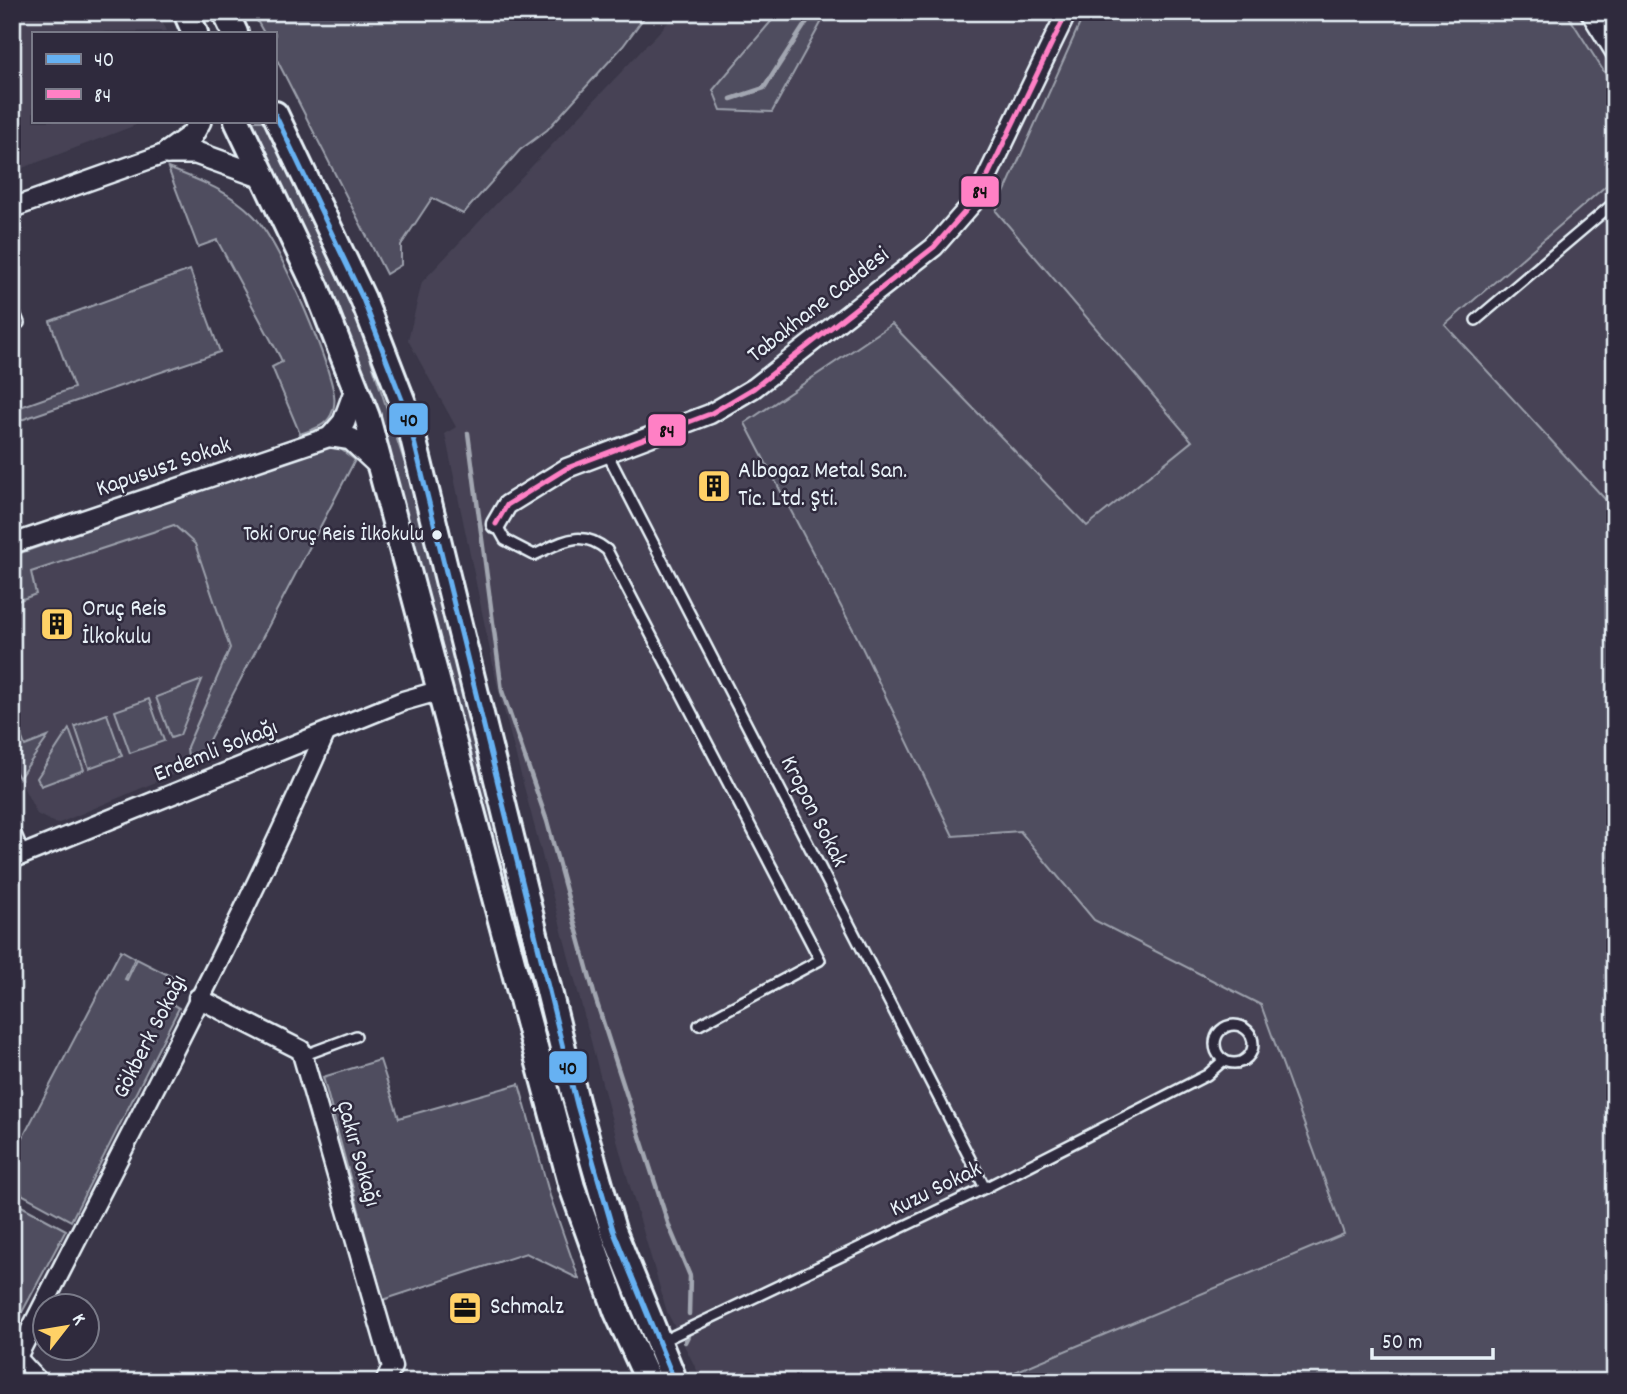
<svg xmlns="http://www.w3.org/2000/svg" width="1627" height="1394" viewBox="0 0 1627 1394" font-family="Dekko,sans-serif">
<rect width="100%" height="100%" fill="#3a3648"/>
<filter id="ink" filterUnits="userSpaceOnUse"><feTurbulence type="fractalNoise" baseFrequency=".0143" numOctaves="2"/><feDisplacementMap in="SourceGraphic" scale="14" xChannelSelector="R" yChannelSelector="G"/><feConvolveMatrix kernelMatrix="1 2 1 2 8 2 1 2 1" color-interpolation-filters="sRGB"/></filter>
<g filter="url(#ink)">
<g fill="#464354">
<path d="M12 12H158L167 31 33 33V121H136V125L12 172Z"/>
<path d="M678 12H779L713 90 721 110 772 112 827 12H1615V1382H703L667 1312 622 1159 497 684 445 434 456 427 408 340 422 282Z"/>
<path d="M355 460 196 765 57 824 37 814 12 765V556Z"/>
</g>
<g fill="#504e5f" stroke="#9ca0ac" stroke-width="2">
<path d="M252 12H648L623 46 547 130 520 150 463 214 432 198 401 245V265L386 274 275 56V33H264Z"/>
<path d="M779 12H827L772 112 721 110 713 90Z"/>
<path d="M1085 12H1566L1615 89V178L1445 325 1615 510V1382H991L1344 1234 1261 1005 1094 920 1020 831 953 836 858 639 745 423 892 324 1087 526 1192 441 996 211Z"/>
<path d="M252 121H264L359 324 413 488 581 1172 608 1250 645 1341 641 1342 578 1175 374 398 326 278Z"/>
<path d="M168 168C200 181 228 190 252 214 279 240 324 351 333 389 335 397 335 407 331 415 325 427 311 430 300 434L272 367 282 362 280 357 217 240 198 247Z"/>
<path d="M190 270 220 352 12 423V410L74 388 50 321Z"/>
<path d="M334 444 355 460 196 765 189 768 187 747 230 648 195 544 174 525 31 572 36 594 12 603V556Z"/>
<path d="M202 680 180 735 171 738 156 697Z"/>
<path d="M149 699 164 741 130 753 115 711Z"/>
<path d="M12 713 25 746 48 737 19 778 12 765Z"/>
<path d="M107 714 122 756 89 768 75 726Z"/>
<path d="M69 729 84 770 41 786 37 778Z"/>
<path d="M121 950 135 958 125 979 127 980 137 959 182 982 171 1003 179 1008 71 1221 12 1189V1174L19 1162 12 1158Z"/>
<path d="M380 1060 399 1118 519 1084 550 1196 579 1279 526 1253 383 1300 323 1077Z"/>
<path d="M12 1201 66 1230 19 1318 14 1320Z"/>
</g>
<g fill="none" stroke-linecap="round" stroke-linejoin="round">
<g stroke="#a2a6b1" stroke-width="4.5">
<path d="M731 99 764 88 813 12"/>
<path d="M468 433 502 691 547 821 595 997 669 1226 690 1276 689 1314"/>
<path d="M685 1342 688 1336"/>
</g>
<g stroke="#e8f1f8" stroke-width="14">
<g id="service">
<path d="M12 306 19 323"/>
<path d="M1476 320 1615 202"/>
<path d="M607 453 985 1188"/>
<path d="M496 524 505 540 534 555C563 542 580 528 607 550L820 960 699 1025"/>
<circle cx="1234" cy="1044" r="19"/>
<path d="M302 1056 356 1036"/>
<path d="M660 1342 985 1188 1207 1075 1224 1060"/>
</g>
</g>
<g stroke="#e8f1f8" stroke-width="23">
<g id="minor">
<path d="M1590 12 1615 52"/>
<path d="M12 208 167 153"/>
<path d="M496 524 507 505 567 468 710 414 754 388 934 247 977 198 1067 12"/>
<path d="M12 544 332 436"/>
<path d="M12 836 20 855"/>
<path d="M12 859 403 701 438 691"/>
<path d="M198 998 301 1050 392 1367 385 1382"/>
<path d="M16 1359C120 1152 232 947 325 734"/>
</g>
</g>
<g stroke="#e8f1f8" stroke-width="26">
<g id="tertiary">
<path d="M167 153H196L263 177"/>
<path d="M167 153 192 135 200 121"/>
<path d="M332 436 351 439 380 466"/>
<path d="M332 436 344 422 356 389"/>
<path d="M12 1355 37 1382"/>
</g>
</g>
<g stroke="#e8f1f8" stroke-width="30">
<g id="secondary">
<path d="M186 12 195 33"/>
<path d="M225 12 235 33"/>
<path d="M275 114 363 299 407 413 577 1105 613 1230 675 1382"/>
<path d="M237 121 317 289 367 417 572 1187 617 1312 649 1382"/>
</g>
</g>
<use href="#service" stroke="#2f2a3d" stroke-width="9"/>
<use href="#minor" stroke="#2f2a3d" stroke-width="18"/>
<use href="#tertiary" stroke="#2f2a3d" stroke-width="21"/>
<use href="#secondary" stroke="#2f2a3d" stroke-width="24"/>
<g stroke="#2f2a3d" stroke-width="10">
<path id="bus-1" d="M275 114 363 299 407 413 577 1105 613 1230 675 1382"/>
</g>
<g stroke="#2f2a3d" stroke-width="10">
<path id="bus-2" d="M496 524 507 505 567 468 710 414 754 388 934 247 977 198 1067 12"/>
</g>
<use href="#bus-1" stroke="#66b1f2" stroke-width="5"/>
<use href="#bus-2" stroke="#ff80c5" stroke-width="5"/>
</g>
</g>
<defs>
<g id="building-square" transform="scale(1.75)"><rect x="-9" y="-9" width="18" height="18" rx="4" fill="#ffd166" stroke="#2f2a3d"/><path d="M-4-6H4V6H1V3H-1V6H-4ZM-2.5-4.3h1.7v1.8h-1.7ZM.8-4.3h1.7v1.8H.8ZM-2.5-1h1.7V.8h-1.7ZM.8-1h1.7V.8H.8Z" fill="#111"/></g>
<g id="office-square" transform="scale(1.75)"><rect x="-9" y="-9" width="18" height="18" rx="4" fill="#ffd166" stroke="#2f2a3d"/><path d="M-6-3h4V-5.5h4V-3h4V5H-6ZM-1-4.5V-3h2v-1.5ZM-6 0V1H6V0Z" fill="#111"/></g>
</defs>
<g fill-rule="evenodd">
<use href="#building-square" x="714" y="486"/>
<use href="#building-square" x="57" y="624"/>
<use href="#office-square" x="465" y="1308"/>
</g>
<circle fill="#e8f1f8" stroke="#2f2a3d" stroke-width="2.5" cx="437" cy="535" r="6"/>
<g text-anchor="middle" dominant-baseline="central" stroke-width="5" stroke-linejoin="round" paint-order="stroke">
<g font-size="22" fill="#e8f1f8" stroke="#2f2a3d" text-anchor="end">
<text x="424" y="535">Toki Oruç Reis İlkokulu</text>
</g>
<g font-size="24" fill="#e8f1f8" stroke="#2f2a3d">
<text transform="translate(819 306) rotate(-38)">Tabakhane Caddesi</text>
<text transform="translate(164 468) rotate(-19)">Kapususz Sokak</text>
<text transform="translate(216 752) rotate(-22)">Erdemli Sokağı</text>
<text transform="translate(813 812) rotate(63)">Kropon Sokak</text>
<text transform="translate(151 1037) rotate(-63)">Gökberk Sokağı</text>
<text transform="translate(357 1154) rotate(74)">Çakır Sokağı</text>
<text transform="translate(936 1190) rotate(-26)">Kuzu Sokak</text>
</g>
<g font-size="24" fill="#e8f1f8" stroke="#2f2a3d" text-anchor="start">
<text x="738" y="472">Albogaz Metal San.<tspan x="738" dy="28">Tic. Ltd. Şti.</tspan></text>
<text x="82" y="610">Oruç Reis<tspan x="82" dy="28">İlkokulu</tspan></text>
<text x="490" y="1308">Schmalz</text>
</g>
</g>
<g stroke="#2f2a3d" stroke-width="2.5">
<rect x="960" y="175" width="40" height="33" rx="7" fill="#ff80c5"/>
<rect x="388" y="402" width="41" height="34" rx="7" fill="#66b1f2"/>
<rect x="647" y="413" width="40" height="34" rx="7" fill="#ff80c5"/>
<rect x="548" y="1050" width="40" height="34" rx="7" fill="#66b1f2"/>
</g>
<g font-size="19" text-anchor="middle" font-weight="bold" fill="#111">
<text x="980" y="198">84</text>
<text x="409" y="426">40</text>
<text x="667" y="437">84</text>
<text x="568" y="1074">40</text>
</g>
<rect width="1627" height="1394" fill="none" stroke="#2f2a3d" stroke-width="42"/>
<rect x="21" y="21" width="1585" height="1352" fill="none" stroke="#e8f1f8" stroke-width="2.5" filter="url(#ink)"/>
<rect x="32" y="32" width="245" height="91" fill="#2f2a3d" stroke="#797a88" stroke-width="2"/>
<rect x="46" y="54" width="35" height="10" fill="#66b1f2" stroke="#797a88" stroke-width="2"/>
<text x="94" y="66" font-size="21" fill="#e8f1f8">40</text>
<rect x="46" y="89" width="35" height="10" fill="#ff80c5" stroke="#797a88" stroke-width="2"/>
<text x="94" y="102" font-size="21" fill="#e8f1f8">84</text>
<g transform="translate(66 1327) rotate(59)"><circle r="33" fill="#2f2a3d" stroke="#797a88" stroke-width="2"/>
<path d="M0-5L12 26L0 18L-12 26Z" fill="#ffd166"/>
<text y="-10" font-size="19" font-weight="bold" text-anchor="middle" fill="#e8f1f8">K</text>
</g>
<path d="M1372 1348v10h121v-10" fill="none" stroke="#e8f1f8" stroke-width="3.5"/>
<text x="1382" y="1348" font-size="21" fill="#e8f1f8" stroke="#2f2a3d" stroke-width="5" paint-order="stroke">50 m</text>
</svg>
